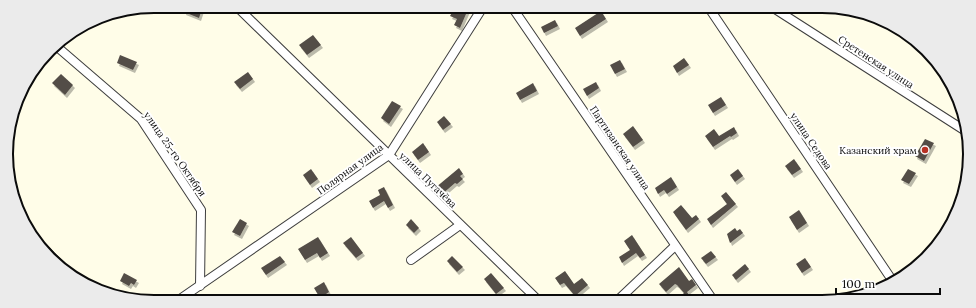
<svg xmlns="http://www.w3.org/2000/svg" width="976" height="308" viewBox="0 0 976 308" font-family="Lora,serif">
<defs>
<filter id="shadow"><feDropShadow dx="2" dy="3" stdDeviation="0" flood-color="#0004"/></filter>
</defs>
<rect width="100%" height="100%" fill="#fffde8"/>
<g fill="#534d47" filter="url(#shadow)">
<path d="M186 6H203L199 18 184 12Z"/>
<path d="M455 7H469L460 28 454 25 457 19 450 16Z"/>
<path d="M601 11 606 19 580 36 575 28Z"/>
<path d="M555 20 558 26 544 33 541 27Z"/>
<path d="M313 35 321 45 307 55 299 45Z"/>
<path d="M120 55 137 62 133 70 117 63Z"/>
<path d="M684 58 689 65 677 73 673 66Z"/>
<path d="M620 60 625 69 615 74 610 65Z"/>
<path d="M248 72 253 79 240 89 234 82Z"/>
<path d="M61 74 73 85 65 95 52 83Z"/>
<path d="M596 82 599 88 587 96 583 89Z"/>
<path d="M533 83 537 91 520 100 516 93Z"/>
<path d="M721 97 726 105 713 113 708 105Z"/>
<path d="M392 101 401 106 389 124 381 118Z"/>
<path d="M444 116 451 124 443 130 437 122Z"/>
<path d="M633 126 643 140 633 147 623 134Z"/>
<path d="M734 127 737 133 731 137 730 136 713 147 705 136 714 129 719 136Z"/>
<path d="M925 139 934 143 924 161 915 156Z"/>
<path d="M423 143 429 152 418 160 412 152Z"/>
<path d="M794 159 801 169 792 175 785 166Z"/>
<path d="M459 168 463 174 460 176 463 179 457 184 455 183 441 195 435 188Z"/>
<path d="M311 169 318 179 310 185 303 175Z"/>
<path d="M738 169 743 176 735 182 730 175Z"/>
<path d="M908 169 916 173 909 184 901 180Z"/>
<path d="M671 177 677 187 667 194 664 190 658 194 655 188Z"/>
<path d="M384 187 393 205 388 208 384 201 373 208 369 201 380 195 378 190Z"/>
<path d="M726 192 736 204 711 225 707 219 727 204 721 196Z"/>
<path d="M681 205 692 218 696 215 699 219 686 230 673 212Z"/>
<path d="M799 210 807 223 797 230 789 217Z"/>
<path d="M240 219 247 223 240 236 232 232Z"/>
<path d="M411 219 419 228 414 233 406 225Z"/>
<path d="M735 228 737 231 740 229 743 233 730 243 727 234Z"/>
<path d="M632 235 645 255 640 258 636 253 622 263 619 257 630 250 624 241Z"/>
<path d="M318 237 328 253 320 258 317 253 305 260 298 249Z"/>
<path d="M351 237 363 253 356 258 343 243Z"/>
<path d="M711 251 716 257 706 264 701 258Z"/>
<path d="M280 256 285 262 266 275 261 268Z"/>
<path d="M452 256 463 267 457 272 447 261Z"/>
<path d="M805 258 811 267 802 273 796 264Z"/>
<path d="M745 264 749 269 736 280 732 275Z"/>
<path d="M679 267 689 281 692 279 696 285 687 292 692 300H684L681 296 684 293 677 285 675 284 666 292 659 284Z"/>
<path d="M565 271 574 284 582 278 588 285 575 296 564 283 560 285 555 278Z"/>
<path d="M124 273 137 280 134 285 131 283 129 286 120 281Z"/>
<path d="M491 273 504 288 496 294 484 279Z"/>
<path d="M324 282 329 292 320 298 314 288Z"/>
</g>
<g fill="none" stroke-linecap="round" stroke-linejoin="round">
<g stroke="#3e3e3e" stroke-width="10">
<g id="street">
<path d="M236 6 538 300"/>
<path d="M512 7 713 300"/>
<path d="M709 8 892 280 888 286"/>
<path d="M775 9 967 132"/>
<path d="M55 45 141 119 201 210 200 286"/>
<path d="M31 236 73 278"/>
<path d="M411 260 460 225"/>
<path d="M180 299 389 155 483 7"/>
<path d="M618 300 675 246"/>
</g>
</g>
<use href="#street" stroke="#fff" stroke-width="8"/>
</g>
<circle fill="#b83225" stroke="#fff" stroke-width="1.5" cx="925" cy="150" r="4"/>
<g text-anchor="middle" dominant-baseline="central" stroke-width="4" stroke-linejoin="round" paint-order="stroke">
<g font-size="10" fill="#0b0b0b" stroke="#fff">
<text transform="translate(876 62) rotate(33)">Сретенская улица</text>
<text transform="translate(811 141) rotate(56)">улица Седова</text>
<text transform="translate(620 148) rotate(56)">Партизанская улица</text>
<text transform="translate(175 154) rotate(55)">улица 25-го Октября</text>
<text transform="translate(350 169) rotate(-36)">Полярная улица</text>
<text transform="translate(428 180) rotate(44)">улица Пугачёва</text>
</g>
<g font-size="10" fill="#0b0b0b" stroke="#fff" text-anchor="end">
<text x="917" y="150">Казанский храм</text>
</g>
</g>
<path d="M0 0H976V308H0ZM154 13H822A141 141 0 0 1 963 154V154A141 141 0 0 1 822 295H154A141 141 0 0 1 13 154V154A141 141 0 0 1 154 13Z" fill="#ebebeb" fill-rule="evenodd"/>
<path fill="none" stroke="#0b0b0b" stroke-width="2" d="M154 13H822A141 141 0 0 1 963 154V154A141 141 0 0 1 822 295H154A141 141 0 0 1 13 154V154A141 141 0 0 1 154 13Z"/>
<path d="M836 288v6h104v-6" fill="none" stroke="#0b0b0b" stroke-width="2"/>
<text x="842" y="288" font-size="12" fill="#0b0b0b" stroke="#ffffff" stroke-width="3" paint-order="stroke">100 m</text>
</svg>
